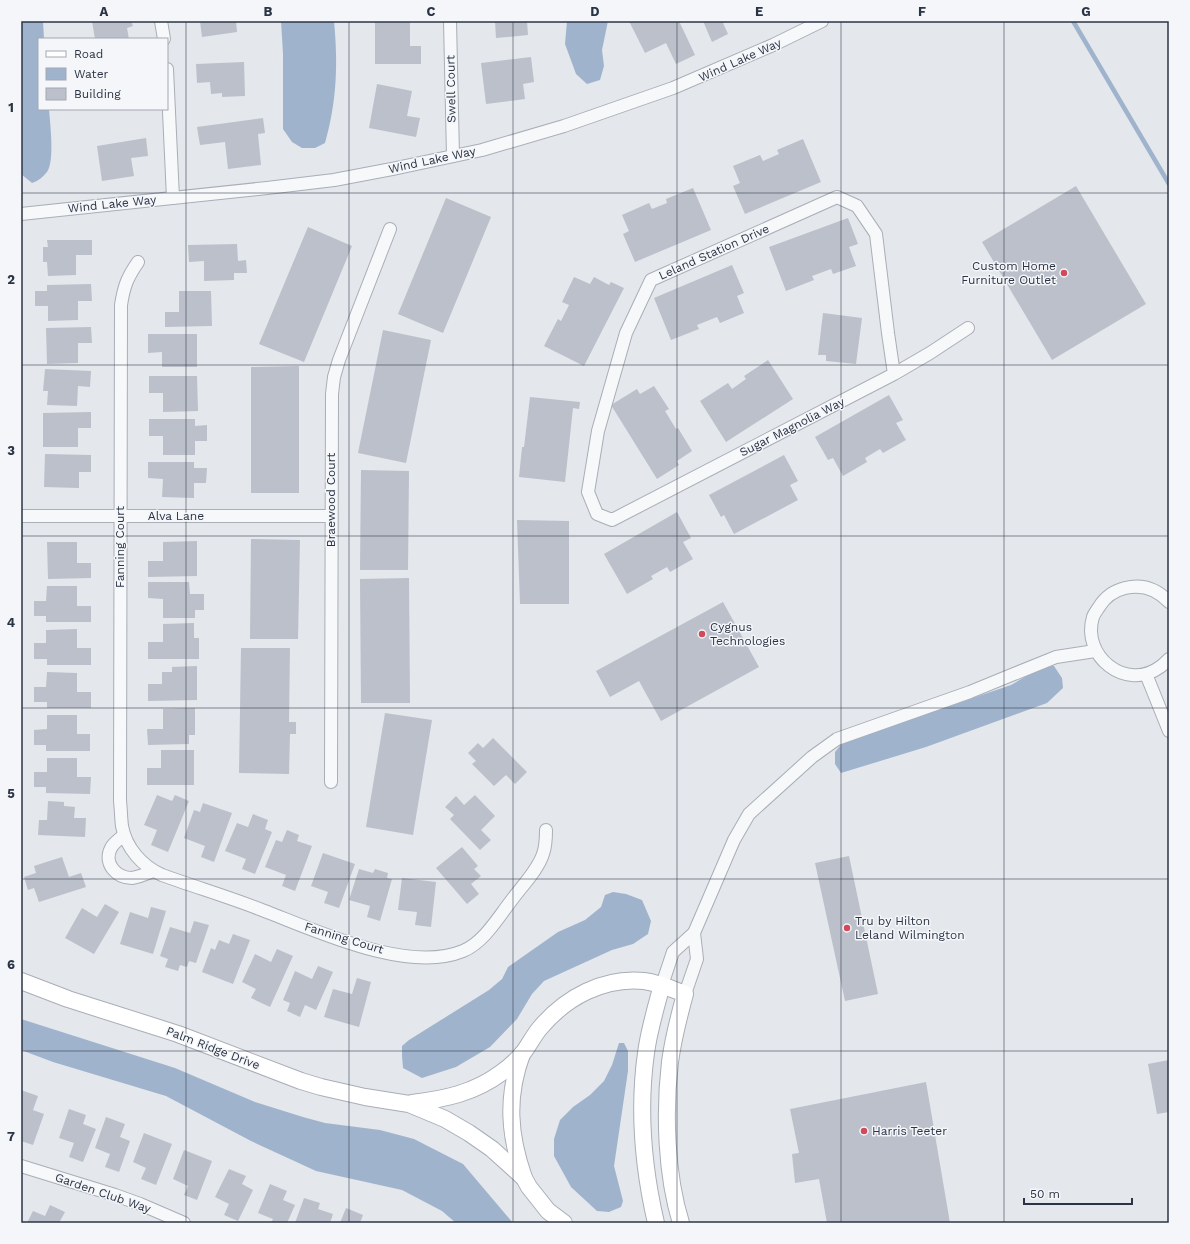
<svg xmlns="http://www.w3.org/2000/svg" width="1190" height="1244" viewBox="0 0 1190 1244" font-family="'Work Sans',sans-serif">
<rect width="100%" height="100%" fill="#e4e7ec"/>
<g fill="#9fb4cc">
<path d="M21 21H43L44 39H39V109H49C50 123 55 161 47 172 43 177 38 181 32 183L21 174Z"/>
<path d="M281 21H334C338 64 337 101 325 143L315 148H302L292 142 283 129V54Z"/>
<path d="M567 21H608L602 50 604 66 600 80 587 84 576 74 565 44Z"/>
<path d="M1044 666H1054L1062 678 1063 688 1047 703 926 747 841 773 835 764V752L843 742 1011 685Z"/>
<path d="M613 892 626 894 642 900 651 921 648 934 633 944 612 950 544 981 532 994 517 1019 490 1047 456 1067 422 1078 403 1068 402 1056V1046L409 1040 489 990 502 979 508 967 558 932 585 920 601 907 605 895Z"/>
<path d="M21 1019 175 1068 255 1102 303 1117 325 1123 380 1130 414 1139 463 1164 513 1223H456L442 1211 402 1190 316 1171 251 1141 166 1096 53 1062 21 1050Z"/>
<path d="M619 1043H624L628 1051V1071L614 1166 623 1201 621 1207 609 1212 597 1211 571 1187 554 1156V1139L560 1120 573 1107 590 1095 604 1081 612 1065Z"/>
</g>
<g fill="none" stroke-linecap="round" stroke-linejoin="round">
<path stroke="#9fb4cc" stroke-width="4.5" d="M1073 21 1169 184"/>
</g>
<g fill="#bbc0ca">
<path d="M92 21H131L133 26 127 28 129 39H95Z"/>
<path d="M200 21H236L237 32 202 37Z"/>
<path d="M375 21H410V46H421V64H375Z"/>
<path d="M495 21H527L528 35 496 38Z"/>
<path d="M629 21H679L695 55 676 64 666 43 645 53Z"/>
<path d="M703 21H727L723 23 728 34 712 42Z"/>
<path d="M531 57 534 82 523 84 525 99 486 104 481 63Z"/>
<path d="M244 62 245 96 222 97V93L211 94 210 82 197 83 196 64Z"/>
<path d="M377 84 412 91 407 116 420 118 416 137 369 128Z"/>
<path d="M263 118 265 133 258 134 261 165 228 169 225 142 200 145 197 127Z"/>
<path d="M146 138 148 156 131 158 134 176 102 181 97 146Z"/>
<path d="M803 139 821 182 745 214 733 186 740 183 733 166 760 155 763 161 779 154 777 150Z"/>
<path d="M1076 186 1146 304 1052 360 982 242Z"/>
<path d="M693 188 711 230 635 262 623 234 629 231 622 215 649 203 652 209 667 203 666 199Z"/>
<path d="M446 198 491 217 443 333 398 314Z"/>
<path d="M848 218 858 244 849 247 856 266 833 274 831 269 812 276 814 280 786 291 769 247Z"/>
<path d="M308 227 352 246 304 362 259 344Z"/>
<path d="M47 240H92V255H76V275L48 276 47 262H43V247H48Z"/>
<path d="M237 244 238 261 246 260 247 273H234V280L204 281V261L189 262 188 245Z"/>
<path d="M732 265 744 293 737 296 744 313 720 323 717 317 697 325 699 329 671 340 654 298Z"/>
<path d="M574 277 590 284 594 277 609 285 611 282 624 288 584 366 544 346 558 319 561 321 569 305 562 302Z"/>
<path d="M91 284 92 301H78V320L48 321V306H35V291H47V285Z"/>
<path d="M179 291H211L212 326 165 327V312H179Z"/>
<path d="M823 313 862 318 856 364 826 361V355H818Z"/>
<path d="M91 327 92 343H78V363L47 364 46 328Z"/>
<path d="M383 330 431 340 406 463 358 453Z"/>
<path d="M148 334H197V367H162V352L148 353Z"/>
<path d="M768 360 793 399 726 442 700 401 728 383 732 389 746 379 744 376Z"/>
<path d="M299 366V493H251V367Z"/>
<path d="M45 369 91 371 90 387 78 386 77 406 47 405 48 391H43Z"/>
<path d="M149 376H197L198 411 163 412V393H149Z"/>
<path d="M654 386 669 409 665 411 676 429 678 428 692 451 677 461 679 465 657 479 611 405 637 389 640 394Z"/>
<path d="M889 395 903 420 896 423 906 440 883 453 880 449 865 458 867 462 843 476 833 458 828 460 815 437Z"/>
<path d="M530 397 580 402 579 409 573 408 565 482 519 477 522 447H524Z"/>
<path d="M91 412V428H78V447H43V413Z"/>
<path d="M149 419H195V426L207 425V441H195V455H163V436H149Z"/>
<path d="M45 454 91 455V472H79V488L44 487Z"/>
<path d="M784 455 798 481 790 485 798 500 734 534 724 515 721 517 709 495Z"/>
<path d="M148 462H194V468H207L206 483H194V498L162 497 163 479 148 478Z"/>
<path d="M361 470 409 471 408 570H360Z"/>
<path d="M677 512 691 538 683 542 693 559 670 572 667 567 651 576 653 579 627 594 604 554Z"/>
<path d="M517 520 569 521V604H520Z"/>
<path d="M251 539 300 540 298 639H250Z"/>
<path d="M197 541V576L148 577V561H163V542Z"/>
<path d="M47 542H77V563H91V578L48 579Z"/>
<path d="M409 578 410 703H361L360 579Z"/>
<path d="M148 582H189L190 594H204V610H195V618H163V599L148 598Z"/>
<path d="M47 586H77V606H91V622H46V616H34V601H46Z"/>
<path d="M723 602 759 667 661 721 639 681 610 697 596 671Z"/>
<path d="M194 623V638H199V659H148V642H163V624Z"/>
<path d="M77 629V648H91V665H47V659H34V643H46V630Z"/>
<path d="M241 648H290L289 722H296V734H290L289 774 239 773Z"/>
<path d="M197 666V700L148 701V684H162V672H172V667Z"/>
<path d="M47 672 77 673V692H91V708H47V702H34V687H46Z"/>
<path d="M195 708V735H189V744L148 745 147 729H163V709Z"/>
<path d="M385 713 432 720 413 835 366 827Z"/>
<path d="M47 715H77V734H90V751H46V745H34V730L47 729Z"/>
<path d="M493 738 527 772 515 784 506 775 494 786 472 764 476 761 468 753 478 743 483 748Z"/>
<path d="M161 750H194V785H147V768H161Z"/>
<path d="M47 758H77V777H91L90 794 46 793V787H34V772H47Z"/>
<path d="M157 795 172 801 175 795 189 801 168 852 151 845 157 830 144 825Z"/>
<path d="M475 795 495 816 481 830 491 840 480 850 450 819 454 815 445 807 456 796 464 805Z"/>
<path d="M48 801 64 802V806L75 807 74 818H86L85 837 38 835 39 820H47Z"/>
<path d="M203 803 232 813 214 862 201 857 205 846 184 838 194 810 200 812Z"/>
<path d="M253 814 268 820 265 829 272 832 255 874 242 869 246 859 225 851 237 823 248 827Z"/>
<path d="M287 830 299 835 297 841 312 846 295 891 282 886 286 875 265 867 276 840 282 842Z"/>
<path d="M462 847 478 866 474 869 481 876 471 884 479 894 467 904 436 868Z"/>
<path d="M323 853 355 864 339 908 324 903 328 892 311 886Z"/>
<path d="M849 856 878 994 845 1001 815 863Z"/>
<path d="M62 857 69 877 81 873 86 887 39 902 34 888 28 890 24 877 36 873 34 866Z"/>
<path d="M359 869 373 873 375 869 388 873 387 878 392 879 380 921 367 917 370 906 349 900Z"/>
<path d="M402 878 436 882 431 927 415 925 417 912 398 910Z"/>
<path d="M105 904 119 912 94 954 65 938 82 908 97 917Z"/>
<path d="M151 907 166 911 153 954 120 944 130 912 148 918Z"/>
<path d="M194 921 209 925 196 963 189 961 187 967 180 965 178 971 165 967 168 959 160 956 170 927 190 933Z"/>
<path d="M233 934 250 940 233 984 202 972 211 948 215 950 219 940 229 944Z"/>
<path d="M277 949 293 956 270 1007 251 998 256 989 242 982 255 954 271 962Z"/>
<path d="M318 966 333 972 316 1010 305 1005 300 1017 287 1011 290 1003 283 1000 295 971 312 979Z"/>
<path d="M357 978 371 982 359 1027 324 1017 333 989 352 994Z"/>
<path d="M1169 1060V1112L1157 1114 1148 1064Z"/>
<path d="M926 1082 950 1223H827L819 1179 795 1183 792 1154 799 1153 790 1109Z"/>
<path d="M21 1090 38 1096 33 1110 44 1114 33 1145 21 1141 22 1126H21Z"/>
<path d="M69 1109 86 1115 83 1124 96 1129 83 1162 69 1157 74 1143 59 1138Z"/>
<path d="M106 1117 125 1124 120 1137 130 1141 119 1172 105 1167 110 1154 95 1148Z"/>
<path d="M144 1133 172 1144 156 1185 141 1179 146 1168 133 1162Z"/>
<path d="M184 1150 212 1161 197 1200 184 1195 188 1186 173 1179Z"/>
<path d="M229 1169 246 1176 242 1184 253 1190 238 1221 224 1215 229 1204 215 1197Z"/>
<path d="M270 1184 287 1191 283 1200 295 1205 287 1223H271L273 1219 258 1213Z"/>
<path d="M304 1198 320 1203 318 1209 333 1214 330 1223H295Z"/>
<path d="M50 1205 65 1212 59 1223H27L33 1211 45 1216Z"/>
<path d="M346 1208 363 1215 360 1223H340Z"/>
</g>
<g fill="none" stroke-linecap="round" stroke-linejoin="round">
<g stroke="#a9aeb7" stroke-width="14">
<g id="street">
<path d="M161 21 164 39"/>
<path d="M450 21 453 156"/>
<path d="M167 69 173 198"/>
<path d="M21 214 267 188 334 180 392 169 482 150 564 126 673 88 773 45 822 21"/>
<path d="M138 262C127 278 124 286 121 305L120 801C121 810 121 818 122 826 126 848 142 866 162 875 195 887 229 897 262 910 315 930 407 974 463 951 484 942 497 919 511 901 521 887 538 870 543 854 546 846 546 838 546 830"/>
<path d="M894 374 888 333 876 234 857 206 837 197 651 280 626 333 598 431 588 492 597 514 612 520 894 374 930 353 968 328"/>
<path d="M21 516H331"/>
<path d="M1169 602C1157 589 1142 584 1125 588 1113 591 1105 597 1099 607 1097 610 1094 614 1093 617 1081 656 1126 692 1160 667 1163 665 1166 662 1169 659"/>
<path d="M1146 674 1169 731"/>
<path d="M331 782 332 394 334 377 339 360 390 229"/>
<path d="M124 835C120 839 114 842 111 848 103 863 116 878 132 878 139 877 146 874 153 871"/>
<path d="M662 985 673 952 694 933 734 840 749 814 812 757 837 739 970 692 1009 676 1056 657 1095 651"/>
<path d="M685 994 697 959 694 933"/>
<path d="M21 1166 115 1195 140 1204 184 1223"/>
</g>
</g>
<g stroke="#a9aeb7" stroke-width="18">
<g id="secondary">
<path d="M21 981 68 999 178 1034 301 1081 321 1087 365 1097 409 1104 445 1119 469 1133 492 1149 524 1178 529 1187 548 1211 564 1223"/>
<path d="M522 1054C506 1097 509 1135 524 1178"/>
<path d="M412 1103C445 1099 474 1093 501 1073 508 1068 517 1060 523 1053 529 1045 534 1035 540 1028 566 997 604 977 644 981 659 983 672 989 685 994 679 1016 673 1039 670 1062 664 1112 666 1175 681 1223"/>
<path d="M656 1223C643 1167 638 1110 646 1053 649 1030 656 1007 662 985"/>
</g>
</g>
<use href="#street" stroke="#f7f8fa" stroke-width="12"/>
<use href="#secondary" stroke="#fff" stroke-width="16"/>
</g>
<path fill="none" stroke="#2b3445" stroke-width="1" stroke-opacity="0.55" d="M186 21V1223M349 21V1223M513 21V1223M677 21V1223M841 21V1223M1004 21V1223M21 193H1169M21 365H1169M21 536H1169M21 708H1169M21 879H1169M21 1051H1169"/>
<g fill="#d1495b" stroke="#f4f6f9" stroke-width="1.5">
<circle cx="1064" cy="273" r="4"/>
<circle cx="702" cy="634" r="4"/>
<circle cx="847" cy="928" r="4"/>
<circle cx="864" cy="1131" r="4"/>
</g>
<g text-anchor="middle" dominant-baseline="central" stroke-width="3" stroke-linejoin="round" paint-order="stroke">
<g font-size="12" fill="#2b3445" stroke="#f4f6f9">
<text transform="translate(740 60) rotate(-24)">Wind Lake Way</text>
<text transform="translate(451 89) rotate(-91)">Swell Court</text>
<text transform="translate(432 160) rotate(-12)">Wind Lake Way</text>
<text transform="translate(112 204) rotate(-6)">Wind Lake Way</text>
<text transform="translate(714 252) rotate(-24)">Leland Station Drive</text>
<text transform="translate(792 427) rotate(-27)">Sugar Magnolia Way</text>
<text transform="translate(331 500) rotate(-90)">Braewood Court</text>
<text x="176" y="516">Alva Lane</text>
<text transform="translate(120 547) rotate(-90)">Fanning Court</text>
<text transform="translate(344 938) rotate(17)">Fanning Court</text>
<text transform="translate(213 1048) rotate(21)">Palm Ridge Drive</text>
<text transform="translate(103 1193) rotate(19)">Garden Club Way</text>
</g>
<g font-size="12" fill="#2b3445" stroke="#f4f6f9" text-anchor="start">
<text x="1056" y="266" text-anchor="end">Custom Home<tspan x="1056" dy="14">Furniture Outlet</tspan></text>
<text x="710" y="627">Cygnus<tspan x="710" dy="14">Technologies</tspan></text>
<text x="855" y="921">Tru by Hilton<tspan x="855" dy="14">Leland Wilmington</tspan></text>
<text x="872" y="1131">Harris Teeter</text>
</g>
</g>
<rect width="1190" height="1244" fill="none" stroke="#f4f6f9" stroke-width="44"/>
<rect x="38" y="38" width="130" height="72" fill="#f4f6f9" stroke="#a4a8b1"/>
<rect x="46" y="51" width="20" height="6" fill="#ffffff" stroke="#a4a8b1"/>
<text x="74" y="58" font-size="12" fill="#2b3445">Road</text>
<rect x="46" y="68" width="20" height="12" fill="#9fb4cc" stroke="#a4a8b1"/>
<text x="74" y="78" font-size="12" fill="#2b3445">Water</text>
<rect x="46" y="88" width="20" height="12" fill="#bbc0ca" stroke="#a4a8b1"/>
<text x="74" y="98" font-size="12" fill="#2b3445">Building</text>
<path d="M1024 1198v6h108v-6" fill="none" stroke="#2b3445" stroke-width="2"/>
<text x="1030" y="1198" font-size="12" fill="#2b3445" stroke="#f4f6f9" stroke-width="3" paint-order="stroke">50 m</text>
<rect x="22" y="22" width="1146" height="1200" fill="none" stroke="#2b3445" stroke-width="1.5"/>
<g font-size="13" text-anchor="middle" font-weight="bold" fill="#2b3445">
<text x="104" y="16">A</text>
<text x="268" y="16">B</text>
<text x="431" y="16">C</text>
<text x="595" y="16">D</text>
<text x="759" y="16">E</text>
<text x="922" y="16">F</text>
<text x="1086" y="16">G</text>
<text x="11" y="112">1</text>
<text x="11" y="284">2</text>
<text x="11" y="455">3</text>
<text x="11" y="627">4</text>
<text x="11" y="798">5</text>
<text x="11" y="969">6</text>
<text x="11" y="1141">7</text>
</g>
</svg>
